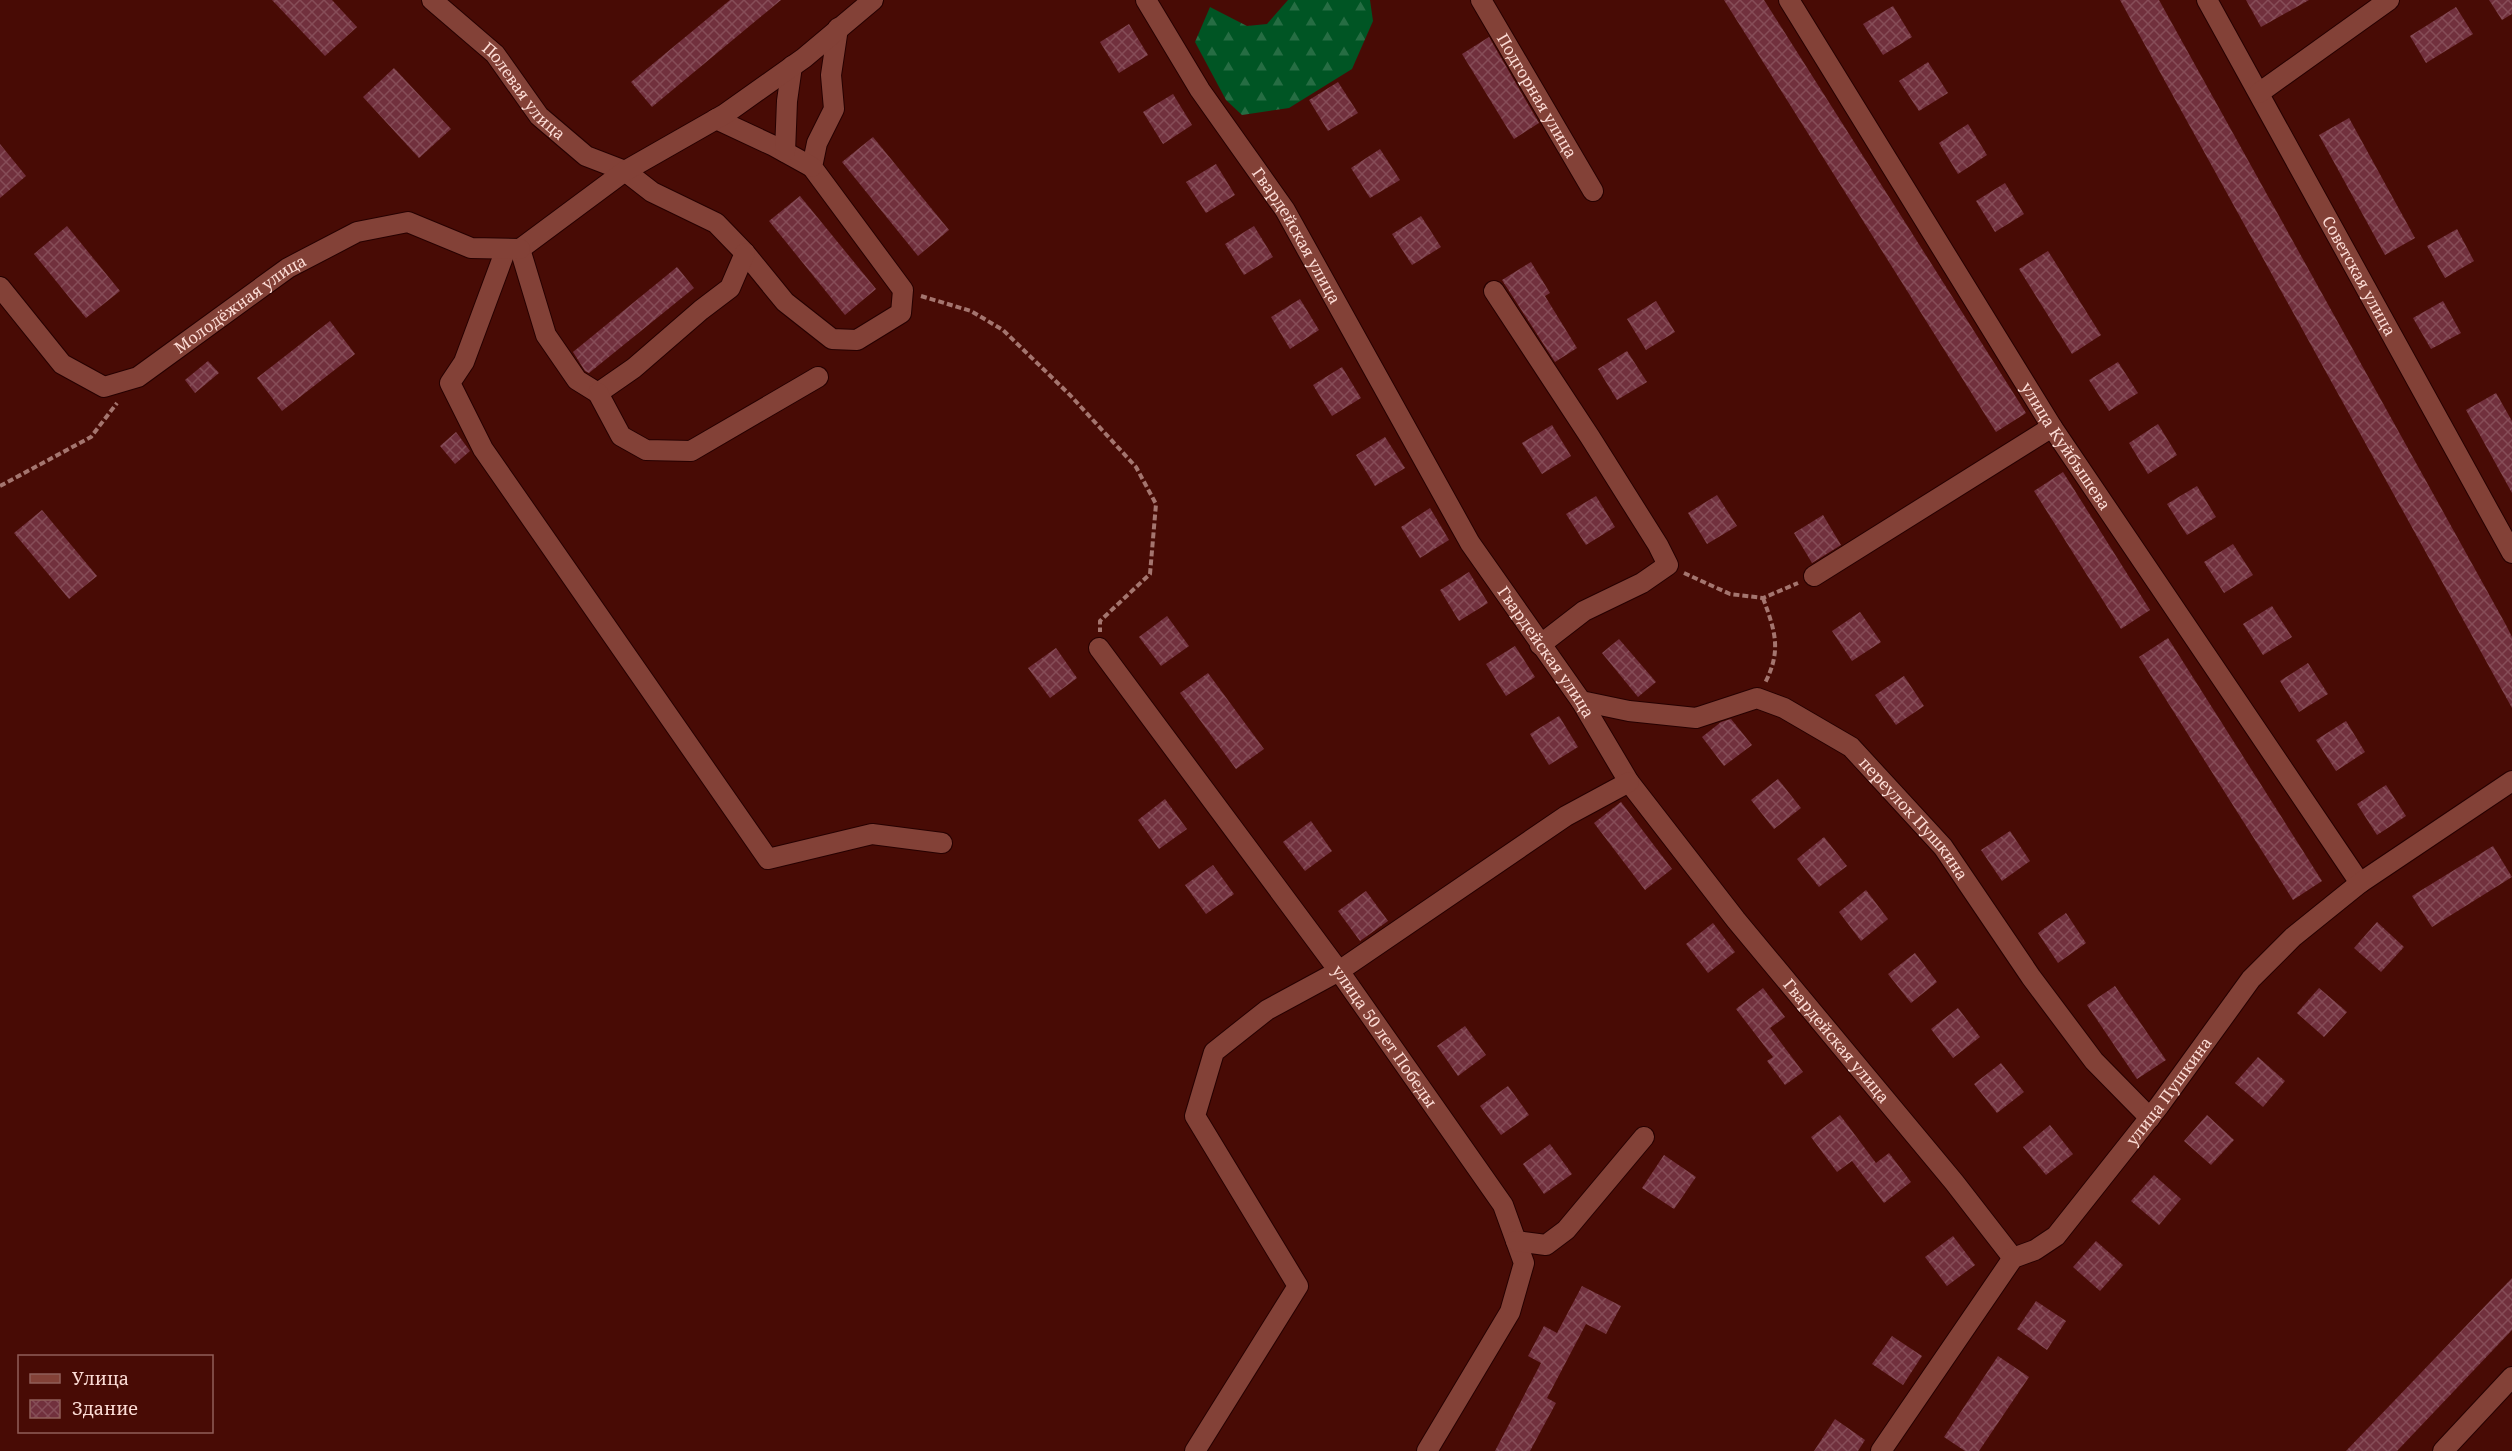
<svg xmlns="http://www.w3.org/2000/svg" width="2512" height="1451" viewBox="0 0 2512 1451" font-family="'Noto Serif',serif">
<defs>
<pattern id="forest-firs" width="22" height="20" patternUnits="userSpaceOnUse" patternTransform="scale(1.5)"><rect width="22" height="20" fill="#005524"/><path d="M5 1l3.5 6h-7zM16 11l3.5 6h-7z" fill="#266d43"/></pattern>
<pattern id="building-cross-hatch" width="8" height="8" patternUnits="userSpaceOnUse" patternTransform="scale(1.5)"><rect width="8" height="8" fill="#71303d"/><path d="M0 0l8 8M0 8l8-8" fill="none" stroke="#864d58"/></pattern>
</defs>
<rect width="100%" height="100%" fill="#480b05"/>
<path fill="url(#forest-firs)" d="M1288 0H1370L1373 21 1352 69 1289 108 1242 115 1226 100 1195 42 1210 7 1247 26 1267 24Z"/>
<g fill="url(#building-cross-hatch)">
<path d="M272 0H332L357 27 325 56Z"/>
<path d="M730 0H781L652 107 631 82Z"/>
<path d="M1724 0H1764L2026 413 1996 432Z"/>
<path d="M2120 0H2159L2506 625 2512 637V708Z"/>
<path d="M2246 0H2309L2261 27Z"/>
<path d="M2489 0H2512V14L2502 20Z"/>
<path d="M1893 6 1912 37 1883 55 1863 24Z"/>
<path d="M2456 7 2473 34 2426 63 2410 36Z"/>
<path d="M1129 24 1148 55 1119 73 1100 42Z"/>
<path d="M1489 37 1539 123 1514 139 1462 54Z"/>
<path d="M1928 62 1948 93 1919 111 1899 81Z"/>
<path d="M394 68 451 129 419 158 363 97Z"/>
<path d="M1338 82 1358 113 1328 131 1309 100Z"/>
<path d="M1173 94 1192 125 1163 144 1143 112Z"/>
<path d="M2349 118 2415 238 2385 255 2319 135Z"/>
<path d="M1968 124 1987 155 1958 174 1939 143Z"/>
<path d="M873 137 949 230 918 256 842 162Z"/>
<path d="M0 144 26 176 0 198Z"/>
<path d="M1380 149 1400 180 1370 198 1351 168Z"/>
<path d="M1216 164 1235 195 1206 213 1186 182Z"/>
<path d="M2005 183 2024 214 1995 232 1976 201Z"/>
<path d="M800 196 876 289 845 315 769 221Z"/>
<path d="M1421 216 1441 247 1412 265 1392 234Z"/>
<path d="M67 226 120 291 86 318 34 254Z"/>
<path d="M1254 226 1273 257 1244 275 1225 244Z"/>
<path d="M2457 229 2474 261 2445 278 2427 246Z"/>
<path d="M2048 251 2101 335 2072 354 2019 269Z"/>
<path d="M1531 262 1550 293 1545 296 1577 348 1555 362 1502 280Z"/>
<path d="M677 267 694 288 589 373 585 371 573 352Z"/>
<path d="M1300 299 1319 330 1290 349 1271 317Z"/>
<path d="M1656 301 1675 332 1646 350 1627 319Z"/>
<path d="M2443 301 2461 333 2431 349 2413 318Z"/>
<path d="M330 321 355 354 282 411 257 378Z"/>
<path d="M1627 351 1647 382 1617 400 1598 369Z"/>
<path d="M208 361 219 373 195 393 185 380Z"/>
<path d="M2118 362 2138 393 2109 411 2089 380Z"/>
<path d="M1342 367 1361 398 1332 416 1313 385Z"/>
<path d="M2496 393 2512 421V493L2466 410Z"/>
<path d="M2158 424 2177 455 2148 474 2129 443Z"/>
<path d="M1552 425 1571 456 1542 474 1522 443Z"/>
<path d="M456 432 470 451 455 464 440 446Z"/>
<path d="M1385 437 1405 468 1375 486 1356 455Z"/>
<path d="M2063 472 2150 610 2121 629 2034 491Z"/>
<path d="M2197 486 2216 517 2187 535 2167 504Z"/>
<path d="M1717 495 1737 526 1707 544 1688 513Z"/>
<path d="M1596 496 1615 527 1586 545 1566 514Z"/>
<path d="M1430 508 1449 540 1420 558 1401 527Z"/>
<path d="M42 510 97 576 69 599 14 533Z"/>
<path d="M1823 515 1841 545 1812 563 1794 533Z"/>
<path d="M2233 544 2253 575 2224 593 2204 562Z"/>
<path d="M1469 572 1488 603 1459 621 1440 590Z"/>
<path d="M2272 606 2292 637 2263 655 2243 624Z"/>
<path d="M1860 612 1881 642 1852 661 1832 631Z"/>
<path d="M1167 616 1189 646 1161 666 1139 637Z"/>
<path d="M2168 638 2322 881 2293 900 2139 657Z"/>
<path d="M1619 639 1656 682 1638 697 1602 653Z"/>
<path d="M1515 646 1535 677 1506 696 1486 664Z"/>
<path d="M1056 648 1077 678 1050 698 1028 668Z"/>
<path d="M2308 663 2328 694 2299 712 2280 681Z"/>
<path d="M1208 673 1264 749 1236 769 1180 693Z"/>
<path d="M1904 676 1924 706 1896 725 1875 695Z"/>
<path d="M1559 716 1578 747 1549 765 1530 734Z"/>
<path d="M1731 719 1752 745 1724 766 1702 737 1721 722Z"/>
<path d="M2346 721 2365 752 2336 771 2316 740Z"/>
<path d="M1778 779 1801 808 1774 829 1751 800Z"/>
<path d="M2386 785 2406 816 2377 835 2357 804Z"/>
<path d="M1165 799 1187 829 1159 849 1138 820Z"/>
<path d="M1621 802 1672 869 1645 890 1594 823Z"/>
<path d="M1311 821 1332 851 1305 871 1283 842Z"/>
<path d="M2010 831 2030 861 2002 881 1981 850Z"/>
<path d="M1824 837 1847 866 1819 887 1797 859Z"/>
<path d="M2493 846 2512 877 2432 927 2412 896Z"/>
<path d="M1213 865 1234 894 1206 914 1185 885Z"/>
<path d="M1866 890 1888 919 1861 941 1839 912Z"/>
<path d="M1366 891 1388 921 1360 941 1338 911Z"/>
<path d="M2066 913 2086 943 2058 963 2038 933Z"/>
<path d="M2377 922 2404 947 2381 972 2354 948Z"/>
<path d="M1713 923 1735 952 1708 973 1686 944Z"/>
<path d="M1915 953 1937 982 1911 1003 1888 974Z"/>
<path d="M2115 986 2166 1060 2137 1079 2087 1005Z"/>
<path d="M1763 988 1785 1017 1770 1028 1803 1072 1785 1085 1767 1061 1773 1057 1736 1009Z"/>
<path d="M2319 988 2347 1012 2324 1037 2297 1013Z"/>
<path d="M1958 1008 1980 1037 1953 1058 1931 1029Z"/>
<path d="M1465 1026 1486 1055 1458 1076 1437 1046Z"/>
<path d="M2258 1057 2285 1081 2263 1107 2235 1083Z"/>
<path d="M2001 1063 2024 1092 1997 1113 1974 1084Z"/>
<path d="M1508 1086 1529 1115 1501 1135 1480 1106Z"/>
<path d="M1840 1115 1876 1163 1889 1153 1911 1182 1884 1203 1852 1161 1837 1172 1811 1137Z"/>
<path d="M2207 1115 2234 1140 2211 1165 2184 1141Z"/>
<path d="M2050 1125 2073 1154 2046 1175 2023 1147Z"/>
<path d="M1550 1144 1572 1174 1544 1194 1523 1164Z"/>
<path d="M1664 1155 1696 1177 1674 1209 1642 1188Z"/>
<path d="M2154 1175 2181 1199 2159 1225 2131 1201Z"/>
<path d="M1953 1236 1975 1265 1947 1286 1925 1257Z"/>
<path d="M2096 1241 2123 1265 2100 1291 2073 1267Z"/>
<path d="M2512 1278V1330L2397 1451H2346Z"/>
<path d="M1582 1286 1621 1306 1606 1334 1586 1324 1547 1398 1556 1403 1530 1451H1495L1541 1363 1528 1356 1544 1326 1557 1333Z"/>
<path d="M2036 1301 2066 1321 2047 1350 2017 1329Z"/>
<path d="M1892 1336 1922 1356 1903 1385 1872 1364Z"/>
<path d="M1998 1356 2029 1377 1979 1451H1965L1944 1437Z"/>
<path d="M1835 1419 1865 1440 1858 1451H1814Z"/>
</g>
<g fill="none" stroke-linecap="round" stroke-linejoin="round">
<g stroke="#260000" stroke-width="22">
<g id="minor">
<path id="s1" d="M432 0 495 54 539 116 586 156 625 171 652 192 716 223 745 253 785 302 832 339 857 340 901 313 903 290 812 167 817 143 834 109 831 75 838 28"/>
<path id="s2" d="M1146 0 1200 90 1285 210 1470 543 1581 701 1629 782 1736 920 1954 1182 2013 1258"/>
<path id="s3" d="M1481 0 1593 191"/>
<path id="s4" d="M1789 0 2052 427 2360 883"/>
<path id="s5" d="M2207 0 2512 553"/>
<path d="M2259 93 2389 0"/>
<path d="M716 119 774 146 812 167"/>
<path d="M785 152 787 101 792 66"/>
<path d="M506 249 464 362 450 383 483 449 768 859 872 834 942 843"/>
<path d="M520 249 625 171 725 114 804 58 873 0"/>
<path d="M520 249 546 335 577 380 598 393 634 368 701 310 730 288 745 253"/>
<path id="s6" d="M0 287 62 364 104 387 138 377 288 268 357 232 408 222 471 248 520 249"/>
<path d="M1494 291 1590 437 1658 545 1668 565 1642 583 1584 611 1540 645"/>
<path d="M598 393 621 436 646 450 691 451 818 377"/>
<path d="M1814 576 2052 427"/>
<path id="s7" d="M1099 648 1339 971 1503 1205 1524 1263 1510 1312 1427 1451"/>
<path id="s8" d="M1581 701 1629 711 1696 718 1757 698 1784 708 1851 747 1943 847 2031 977 2094 1061 2150 1118"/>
<path d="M1516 1241 1546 1245 1566 1230 1644 1137"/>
<path d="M1195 1451 1298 1286 1195 1116 1214 1052 1267 1010 1339 971 1566 816 1629 782"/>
<path id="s9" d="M1881 1451 2013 1258 2035 1250 2056 1236 2159 1106 2251 979 2293 937 2360 883 2512 781"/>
<path d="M2443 1451 2512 1377"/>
</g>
</g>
<g stroke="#a4756f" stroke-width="4" stroke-dasharray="6 3" stroke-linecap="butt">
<path d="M921 296 971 311 1003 330 1070 395 1136 467 1156 504 1150 574 1100 621V632"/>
<path d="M0 486 91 437 117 403"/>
<path d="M1684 573 1730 594 1763 598 1798 583"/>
<path d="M1763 598C1775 631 1782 650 1765 683"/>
</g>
<use href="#minor" stroke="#834137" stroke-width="20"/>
</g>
<g text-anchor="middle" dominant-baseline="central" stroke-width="6" stroke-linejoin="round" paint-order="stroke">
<g font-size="16" fill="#fcdcd6" stroke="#480b05">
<text stroke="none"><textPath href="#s1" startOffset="130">Полевая улица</textPath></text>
<text stroke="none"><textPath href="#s3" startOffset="111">Подгорная улица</textPath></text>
<text stroke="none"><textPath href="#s2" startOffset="280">Гвардейская улица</textPath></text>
<text stroke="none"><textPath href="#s5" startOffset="315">Советская улица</textPath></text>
<text stroke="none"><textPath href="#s6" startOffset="308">Молодёжная улица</textPath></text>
<text stroke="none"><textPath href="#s4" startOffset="525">улица Куйбышева</textPath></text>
<text stroke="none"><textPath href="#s2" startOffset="766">Гвардейская улица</textPath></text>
<text stroke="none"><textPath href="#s8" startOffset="382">переулок Пушкина</textPath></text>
<text stroke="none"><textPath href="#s7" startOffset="482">улица 50 лет Победы</textPath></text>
<text stroke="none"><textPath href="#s2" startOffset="1252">Гвардейская улица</textPath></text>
<text stroke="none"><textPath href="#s9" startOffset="466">улица Пушкина</textPath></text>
</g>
</g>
<rect x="18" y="1355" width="195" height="78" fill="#480b05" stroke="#905f59" stroke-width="1.5"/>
<rect x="30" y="1374" width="30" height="9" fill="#834137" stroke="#905f59" stroke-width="1.5"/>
<text x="72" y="1385" font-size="18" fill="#fcdcd6">Улица</text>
<rect x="30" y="1400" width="30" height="18" fill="url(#building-cross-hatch)" stroke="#905f59" stroke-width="1.5"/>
<text x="72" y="1415" font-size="18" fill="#fcdcd6">Здание</text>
</svg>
